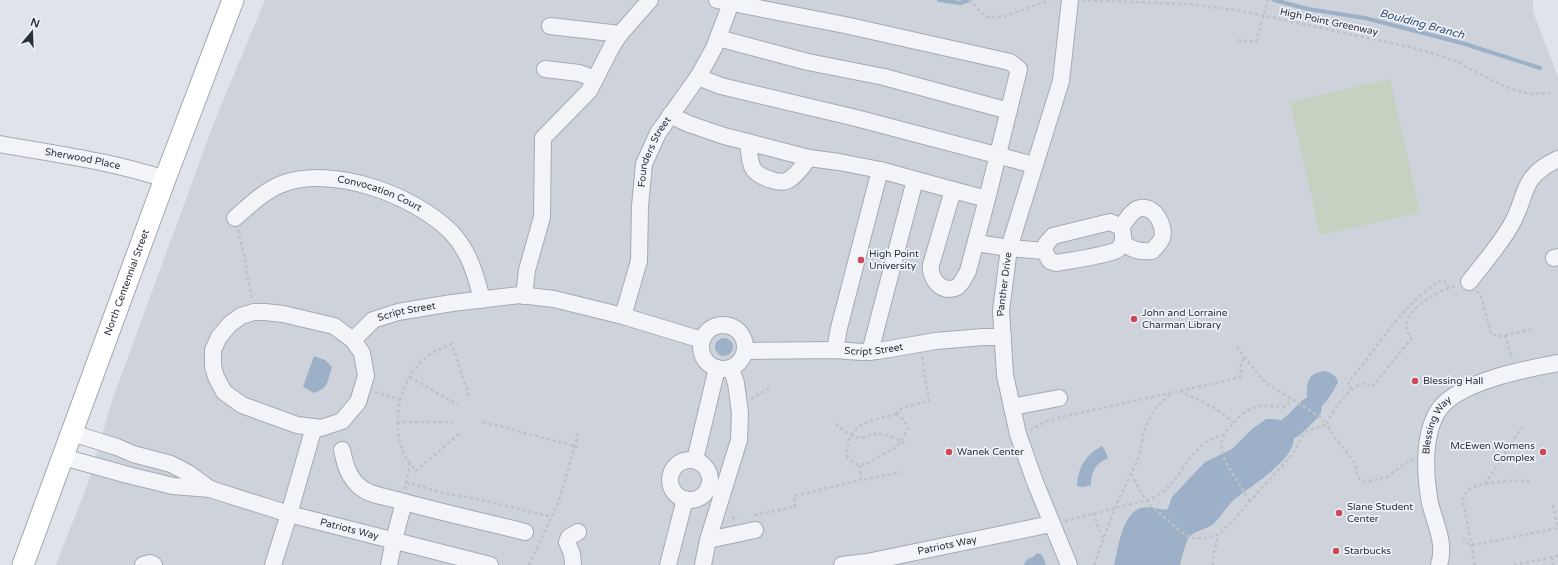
<svg xmlns="http://www.w3.org/2000/svg" width="1558" height="565" viewBox="0 0 1558 565" font-family="'Varela Round',sans-serif">
<rect width="100%" height="100%" fill="#e0e3e9"/>
<path fill="#ced2da" d="M265 0H1533V12L1558 77V565H56L88 483 112 401 215 120Z"/>
<path fill="#c5d2c1" d="M1390 79 1420 213 1320 235 1290 102Z"/>
<g fill="#9cb0c8">
<circle cx="724" cy="347" r="9"/>
<path d="M314 356 325 360 332 367C327 380 330 388 314 393L303 387Z"/>
<path d="M1325 371C1331 373 1336 375 1338 382 1335 389 1321 413 1312 410 1310 409 1308 407 1307 406 1308 388 1302 374 1325 371Z"/>
<path d="M1266 419C1276 419 1286 419 1292 430 1305 454 1252 485 1236 498 1227 505 1221 518 1212 525 1205 530 1192 531 1188 539 1185 544 1182 558 1180 565H1114C1118 549 1122 513 1141 508 1148 506 1159 509 1166 510L1168 508 1172 497 1205 462 1232 449 1252 429Z"/>
<path d="M1102 446 1105 450 1108 458C1095 464 1091 471 1091 485L1083 487 1077 486C1078 468 1085 455 1102 446Z"/>
<path d="M1037 553 1042 555 1046 565H1024L1027 559 1033 557Z"/>
</g>
<g fill="none" stroke-linecap="round" stroke-linejoin="round">
<g stroke="#9cb0c8" stroke-width="4">
<path d="M939 0 960 3 970 0"/>
<path d="M1274 0 1308 9 1365 18 1462 43 1540 68"/>
</g>
<path stroke="#9cb0c8" stroke-width="23" d="M1291 427 1296 423 1310 409"/>
<g stroke="#a5aab3" stroke-width="18">
<g id="minor">
<path d="M717 0 845 25 1010 62 1019 69 987 199 968 271C965 276 962 284 957 287 942 295 929 278 931 265L953 190 987 199"/>
<path d="M550 26 620 34"/>
<path d="M718 38 808 62 884 77 1009 111"/>
<path d="M545 69 579 73 595 79"/>
<path d="M698 77 721 86 856 118 1034 165"/>
<path d="M670 115 689 124 724 136 809 158 839 162 880 170 953 190"/>
<path d="M748 142C751 164 748 173 772 180 778 182 785 183 790 179 798 174 803 165 809 158"/>
<path id="s1" d="M0 144C55 154 111 161 165 179"/>
<path id="s2" d="M235 218C250 205 264 191 282 184 333 165 414 195 451 232 469 251 476 275 482 300"/>
<path d="M1121 227C1126 221 1132 209 1141 208 1156 206 1165 227 1162 238 1160 243 1156 247 1152 251 1139 252 1133 250 1123 243"/>
<path d="M976 243 1009 248 1044 251 1046 244 1053 236 1110 222 1121 227C1124 235 1125 244 1117 250 1108 255 1068 261 1056 263L1050 261 1044 251"/>
<path d="M1554 258 1558 257"/>
<path d="M1469 282C1483 264 1498 247 1510 227 1529 195 1518 178 1558 159"/>
<path d="M524 296 527 270 542 217 543 138 589 91 612 46 620 34 650 0"/>
<path d="M254 312H265L283 314 334 326 353 340 362 353 366 376 358 402 342 421 321 428 297 425 242 405 224 392 216 377 213 366V350L219 337 230 324 241 316Z"/>
<path id="s3" d="M623 316 639 261 640 206 644 164 658 133 698 77 714 48 731 3"/>
<circle cx="723" cy="347" r="22"/>
<path id="s4" d="M353 340 373 320 398 312 452 303 520 295 554 299 623 316 702 340"/>
<path d="M835 350 839 328 880 170"/>
<path id="s5" d="M745 351 835 350 862 352 878 351 936 341 983 337H1003"/>
<path d="M870 352 915 180"/>
<path d="M1012 407 1059 398"/>
<path d="M72 433 117 447 133 454 171 464 188 473 210 489"/>
<path d="M342 450C345 464 348 477 360 487 369 495 386 497 397 500 439 512 482 521 525 532"/>
<path id="s6" d="M63 457 128 475 173 486 210 489 289 514 490 565"/>
<path d="M695 460 717 368"/>
<circle cx="690" cy="480" r="20"/>
<path d="M708 540 755 530"/>
<path d="M143 565 150 563 154 565"/>
<path d="M273 565 289 514 314 427"/>
<path d="M389 565 394 540 404 502"/>
<path d="M573 565 572 554 567 542 569 537 578 532"/>
<path d="M668 565 685 499"/>
<path d="M703 565 708 540 739 440 740 413 736 383 731 368"/>
<path id="s7" d="M842 565 867 562 1051 524"/>
<path id="s8" d="M1069 565 1035 482 1018 434 1005 375 1001 311 1009 248 1061 81 1070 0"/>
<path id="s9" d="M1439 565C1446 543 1435 524 1430 503 1425 475 1422 433 1440 408 1461 381 1526 369 1558 363"/>
</g>
</g>
<g stroke="#9fa7b4" stroke-width="23">
<g id="major">
<path id="s10" d="M23 565 165 179 233 0"/>
</g>
</g>
<g stroke="#bec1c7" stroke-width="2.5" stroke-dasharray="3 3" stroke-linecap="butt">
<path d="M969 0 986 17H1002L1050 0"/>
<path d="M1082 0 1187 4 1242 11 1414 48 1454 60 1499 84 1517 91 1531 94 1550 93"/>
<path d="M1238 40 1256 42 1268 0"/>
<path d="M238 230 244 255 252 300"/>
<path d="M1477 291 1481 296 1491 334 1500 336 1534 329"/>
<path d="M1505 335 1512 359"/>
<path d="M1237 347 1262 379 1269 385 1319 416 1327 424"/>
<path d="M410 377 458 405"/>
<path d="M1352 389 1348 385 1349 382C1354 374 1361 368 1366 360 1385 335 1402 310 1427 290 1433 286 1436 282 1443 280L1447 284 1449 288"/>
<path d="M1180 391C1198 400 1219 408 1233 423"/>
<path d="M375 392 400 399"/>
<path d="M751 399 770 388"/>
<path d="M896 414 904 420 908 429C904 435 901 442 896 447 893 450 889 451 885 453 869 461 863 473 847 457 847 422 868 422 896 414Z"/>
<path d="M896 414 902 408 929 401 922 357"/>
<path d="M397 422H453"/>
<path d="M483 422 578 447"/>
<path d="M836 424C843 429 851 437 861 438 865 438 869 435 873 434 886 433 896 438 906 444"/>
<path d="M1030 430 1047 421 1061 417 1238 378 1241 376V362L1245 357"/>
<path d="M459 434 416 471C411 464 405 458 402 450 392 420 399 384 422 361 431 353 441 348 452 344L469 396"/>
<path d="M1414 460 1407 462 1387 477 1365 482 1360 479 1357 474 1355 463 1333 435 1327 424C1332 410 1350 386 1364 383L1372 387 1411 339C1410 334 1405 330 1406 324 1409 307 1442 288 1458 286"/>
<path d="M860 465 861 480 901 472"/>
<path d="M1131 474 1142 494 1149 504 1180 531 1191 538 1203 539 1219 534 1234 520 1250 501 1292 455 1303 435 1308 431 1327 424"/>
<path d="M406 482 443 493 477 499 552 517"/>
<path d="M1485 484 1522 427"/>
<path d="M405 489 410 463"/>
<path d="M1250 501C1245 495 1243 491 1240 485 1232 470 1215 454 1224 435 1226 430 1231 426 1234 423 1240 415 1249 408 1259 406 1268 404 1277 408 1286 406L1291 399"/>
<path d="M1553 505 1558 528"/>
<path d="M1093 513 1103 539"/>
<path d="M754 515 795 507 794 496 861 480"/>
<path d="M732 518H739"/>
<path d="M1065 521 1151 499C1177 486 1179 469 1197 450 1203 443 1212 439 1220 435H1224"/>
<path d="M1463 538 1469 545 1478 544 1558 528"/>
<path d="M1552 557 1553 565"/>
<path d="M529 565 559 501 578 434"/>
<path d="M1094 565 1116 505 1138 459 1145 428 1154 410 1170 394"/>
<path d="M1213 565C1212 554 1217 545 1218 534"/>
<path d="M1475 565 1465 511C1455 487 1481 484 1497 482 1509 481 1520 479 1531 482"/>
<path d="M1514 565 1558 556"/>
</g>
<use href="#minor" stroke="#f2f4f7" stroke-width="16"/>
<use href="#major" stroke="#fff" stroke-width="21"/>
</g>
<g fill="#ca4859" stroke="#eff2f6" stroke-width="1.5">
<circle cx="861" cy="260" r="4"/>
<circle cx="1134" cy="319" r="4"/>
<circle cx="1415" cy="381" r="4"/>
<circle cx="949" cy="452" r="4"/>
<circle cx="1543" cy="452" r="4"/>
<circle cx="1339" cy="513" r="4"/>
<circle cx="1336" cy="551" r="4"/>
</g>
<g text-anchor="middle" dominant-baseline="central" stroke-width="3.5" stroke-linejoin="round" paint-order="stroke">
<g font-size="10" fill="#29313f" stroke="#eff2f6">
<text transform="translate(1329 22) rotate(12)">High Point Greenway</text>
<text stroke="none"><textPath href="#s3" startOffset="169">Founders Street</textPath></text>
<text stroke="none"><textPath href="#s1" startOffset="84">Sherwood Place</textPath></text>
<text stroke="none"><textPath href="#s2" startOffset="159">Convocation Court</textPath></text>
<text stroke="none"><textPath href="#s10" startOffset="301">North Centennial Street</textPath></text>
<text stroke="none"><textPath href="#s8" startOffset="292">Panther Drive</textPath></text>
<text stroke="none"><textPath href="#s4" startOffset="63">Script Street</textPath></text>
<text stroke="none"><textPath href="#s5" startOffset="129">Script Street</textPath></text>
<text stroke="none"><textPath href="#s9" startOffset="144">Blessing Way</textPath></text>
<text stroke="none"><textPath href="#s6" startOffset="296">Patriots Way</textPath></text>
<text stroke="none"><textPath href="#s7" startOffset="107">Patriots Way</textPath></text>
</g>
<g font-size="10" fill="#29313f" stroke="#eff2f6" text-anchor="start">
<text x="869" y="254">High Point<tspan x="869" dy="12">University</tspan></text>
<text x="1142" y="313">John and Lorraine<tspan x="1142" dy="12">Charman Library</tspan></text>
<text x="1423" y="381">Blessing Hall</text>
<text x="1535" y="446" text-anchor="end">McEwen Womens<tspan x="1535" dy="12">Complex</tspan></text>
<text x="957" y="452">Wanek Center</text>
<text x="1347" y="507">Slane Student<tspan x="1347" dy="12">Center</tspan></text>
<text x="1344" y="551">Starbucks</text>
</g>
<g font-size="11" font-style="italic" fill="#344f72" stroke="#eff2f6">
<text transform="translate(1422 24) rotate(15)">Boulding Branch</text>
</g>
</g>
<g transform="translate(32 32) rotate(19)" stroke="#eff2f6" stroke-width="3" paint-order="stroke">
<path d="M0-3L7 15L0 10L-7 15Z" fill="#29313f"/>
<text y="-6" font-size="11" font-weight="bold" text-anchor="middle" fill="#29313f">N</text>
</g>
</svg>
